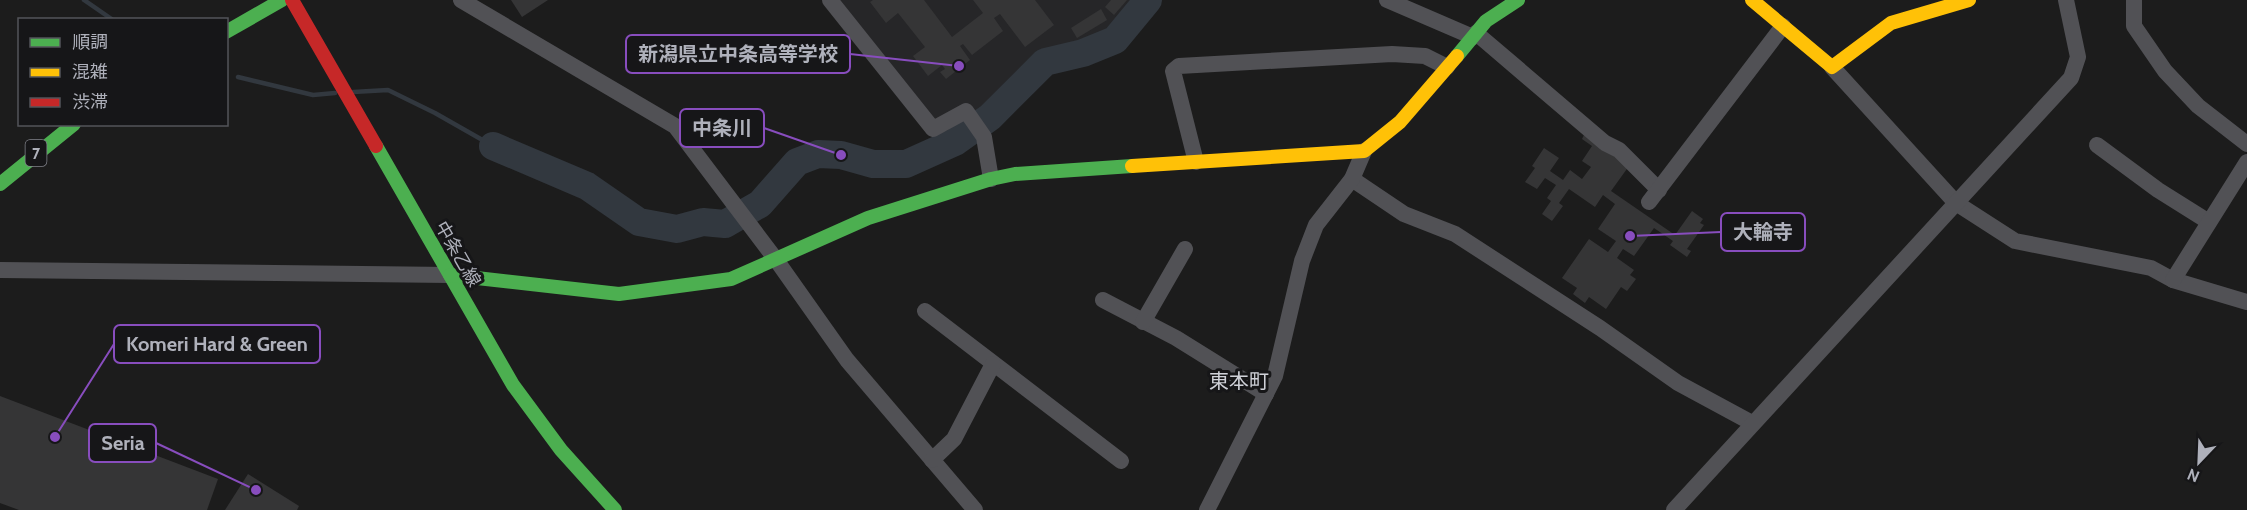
<svg xmlns="http://www.w3.org/2000/svg" width="2247" height="510" viewBox="0 0 2247 510" font-family="Cabin,'Noto Sans JP',sans-serif">
<rect width="100%" height="100%" fill="#1c1c1c"/>
<path fill="#262628" d="M840 0H1140L1110 35 1032 62 1007 90 960 124 940 134Z"/>
<g fill="none" stroke-linecap="round" stroke-linejoin="round">
<g stroke="#32383f" stroke-width="4.5">
<path d="M84 0 113 20"/>
<path d="M238 77 313 95 335 93"/>
<path d="M353 92 388 90 435 113 493 146"/>
</g>
<path stroke="#32383f" stroke-width="28" d="M493 146 587 186 639 222 677 229 703 222 725 224 760 204 797 162 818 154 841 155 873 164H906L955 142 990 117 1045 62 1083 53 1115 40 1148 0"/>
</g>
<g fill="#353536">
<path d="M511 0H548L522 17Z"/>
<path d="M873 0H924L952 37 983 13 973 0H1035L1054 25 1025 47 1000 14 994 18 1003 31 972 55 963 44 960 46 970 60 946 79 940 72 945 69 942 65 928 76 913 56 925 47 898 13 886 23 870 2Z"/>
<path d="M1111 0H1127L1114 15 1105 7Z"/>
<path d="M1101 9 1107 20 1077 38 1071 28Z"/>
<path d="M1584 135 1629 166 1611 191 1675 235 1692 211 1703 219 1700 223 1704 225 1687 249 1691 251 1687 257 1670 245 1673 241 1654 228 1634 256 1623 249 1617 258 1634 270 1630 275 1636 279 1627 291 1621 287 1606 309 1589 297 1585 303 1573 294 1577 288 1562 278 1589 239 1608 252 1616 241 1598 229 1615 204 1603 195 1595 207 1569 189 1559 203 1563 206 1552 221 1542 214 1551 201 1547 198 1556 185 1545 178 1537 189 1525 182 1535 168 1532 166 1544 148 1559 158 1550 171 1563 180 1570 170 1582 179 1591 167 1582 161 1592 146 1582 139Z"/>
<path d="M0 396 218 479 207 510H19L0 503Z"/>
<path d="M248 474 299 506 297 510H225Z"/>
</g>
<g fill="none" stroke-linecap="round" stroke-linejoin="round">
<g stroke="#515155" stroke-width="16">
<path d="M461 0 675 126 777 261 847 360 975 510"/>
<path d="M830 0 933 129 966 111 984 137 991 179"/>
<path d="M1387 0 1473 37"/>
<path d="M2134 0V26L2165 71 2198 106 2247 144"/>
<path d="M1476 33 1605 143 1619 150 1659 190"/>
<path d="M1832 67 1956 203 2015 241 2151 268 2173 280 2247 302"/>
<path d="M2097 145 2158 190 2209 222"/>
<path d="M1196 162 1173 71 1179 66 1392 54 1425 56 1447 67"/>
<path d="M1352 179 1404 214 1455 234 1600 328 1678 383 1752 423"/>
<path d="M1649 202 1783 26"/>
<path d="M0 270 450 275"/>
<path d="M2173 280 2247 162"/>
<path d="M1103 300 1176 338 1266 394"/>
<path d="M925 311 1121 461"/>
<path d="M1143 322 1185 249"/>
<path d="M932 460 954 439 993 364"/>
<path d="M1207 510 1275 376 1302 261 1316 225 1352 179 1364 151"/>
<path d="M1674 510 2071 78 2078 57 2066 0"/>
</g>
<g stroke="#4caf50" stroke-width="14">
<path d="M226 32 282 0"/>
<path d="M1457 56 1486 21 1518 0"/>
<path d="M376 146 513 385 561 450 615 510"/>
<path d="M0 184 74 124"/>
<path d="M450 275 619 294 731 279 868 218 991 179 1015 174 1132 166"/>
</g>
<g stroke="#ffc107" stroke-width="14">
<path d="M1752 0 1832 67 1891 23 1969 0"/>
<path d="M1132 166 1364 151 1400 122 1457 56"/>
</g>
<path stroke="#c62828" stroke-width="14" d="M292 0 376 146"/>
</g>
<g text-anchor="middle" dominant-baseline="central" stroke-width="6" stroke-linejoin="round" paint-order="stroke">
<rect fill="#161618" stroke="#81828a" stroke-width="1.5" x="25.5" y="140" width="21" height="26" rx="4.5"/>
<g font-size="16" font-weight="bold" fill="#afb1bb">
<text x="36" y="153">7</text>
</g>
<g font-size="18" fill="#afb1bb" stroke="#161618">
<text transform="translate(458 254) rotate(60)">中条乙線</text>
</g>
<g font-size="20" fill="#cfd1d8" stroke="#161618">
<text x="1239" y="381">東本町</text>
</g>
</g>
<path fill="none" stroke="#884dbe" stroke-width="2" d="M959 66L850 54M841 155L764 128M1630 236L1721 232M55 437L114 344M256 490L156 443"/>
<g fill="#884dbe" stroke="#161618" stroke-width="2">
<circle cx="959" cy="66" r="6"/>
<circle cx="841" cy="155" r="6"/>
<circle cx="1630" cy="236" r="6"/>
<circle cx="55" cy="437" r="6"/>
<circle cx="256" cy="490" r="6"/>
</g>
<g fill="#161618" stroke="#884dbe" stroke-width="2">
<rect x="626" y="35" width="224" height="38" rx="6"/>
<rect x="680" y="109" width="84" height="38" rx="6"/>
<rect x="1721" y="213" width="84" height="38" rx="6"/>
<rect x="114" y="325" width="206" height="38" rx="6"/>
<rect x="89" y="424" width="67" height="38" rx="6"/>
</g>
<g font-size="20" text-anchor="middle" font-weight="bold" fill="#afb1bb">
<text x="738" y="61">新潟県立中条高等学校</text>
<text x="722" y="135">中条川</text>
<text x="1763" y="239">大輪寺</text>
<text x="217" y="351">Komeri Hard &amp; Green</text>
<text x="123" y="450">Seria</text>
</g>
<rect x="18" y="18" width="210" height="108" fill="#161618" stroke="#535459" stroke-width="1.5"/>
<rect x="30" y="38" width="30" height="9" fill="#4caf50" stroke="#535459" stroke-width="1.5"/>
<text x="72" y="48" font-size="18" fill="#afb1bb">順調</text>
<rect x="30" y="68" width="30" height="9" fill="#ffc107" stroke="#535459" stroke-width="1.5"/>
<text x="72" y="78" font-size="18" fill="#afb1bb">混雑</text>
<rect x="30" y="98" width="30" height="9" fill="#c62828" stroke="#535459" stroke-width="1.5"/>
<text x="72" y="108" font-size="18" fill="#afb1bb">渋滞</text>
<g transform="translate(2199 462) rotate(203)" stroke="#161618" stroke-width="4.5" paint-order="stroke">
<path d="M0-4.5L10 22L0 15L-10 22Z" fill="#afb1bb"/>
<text y="-9" font-size="16" font-weight="bold" text-anchor="middle" fill="#afb1bb">N</text>
</g>
</svg>
